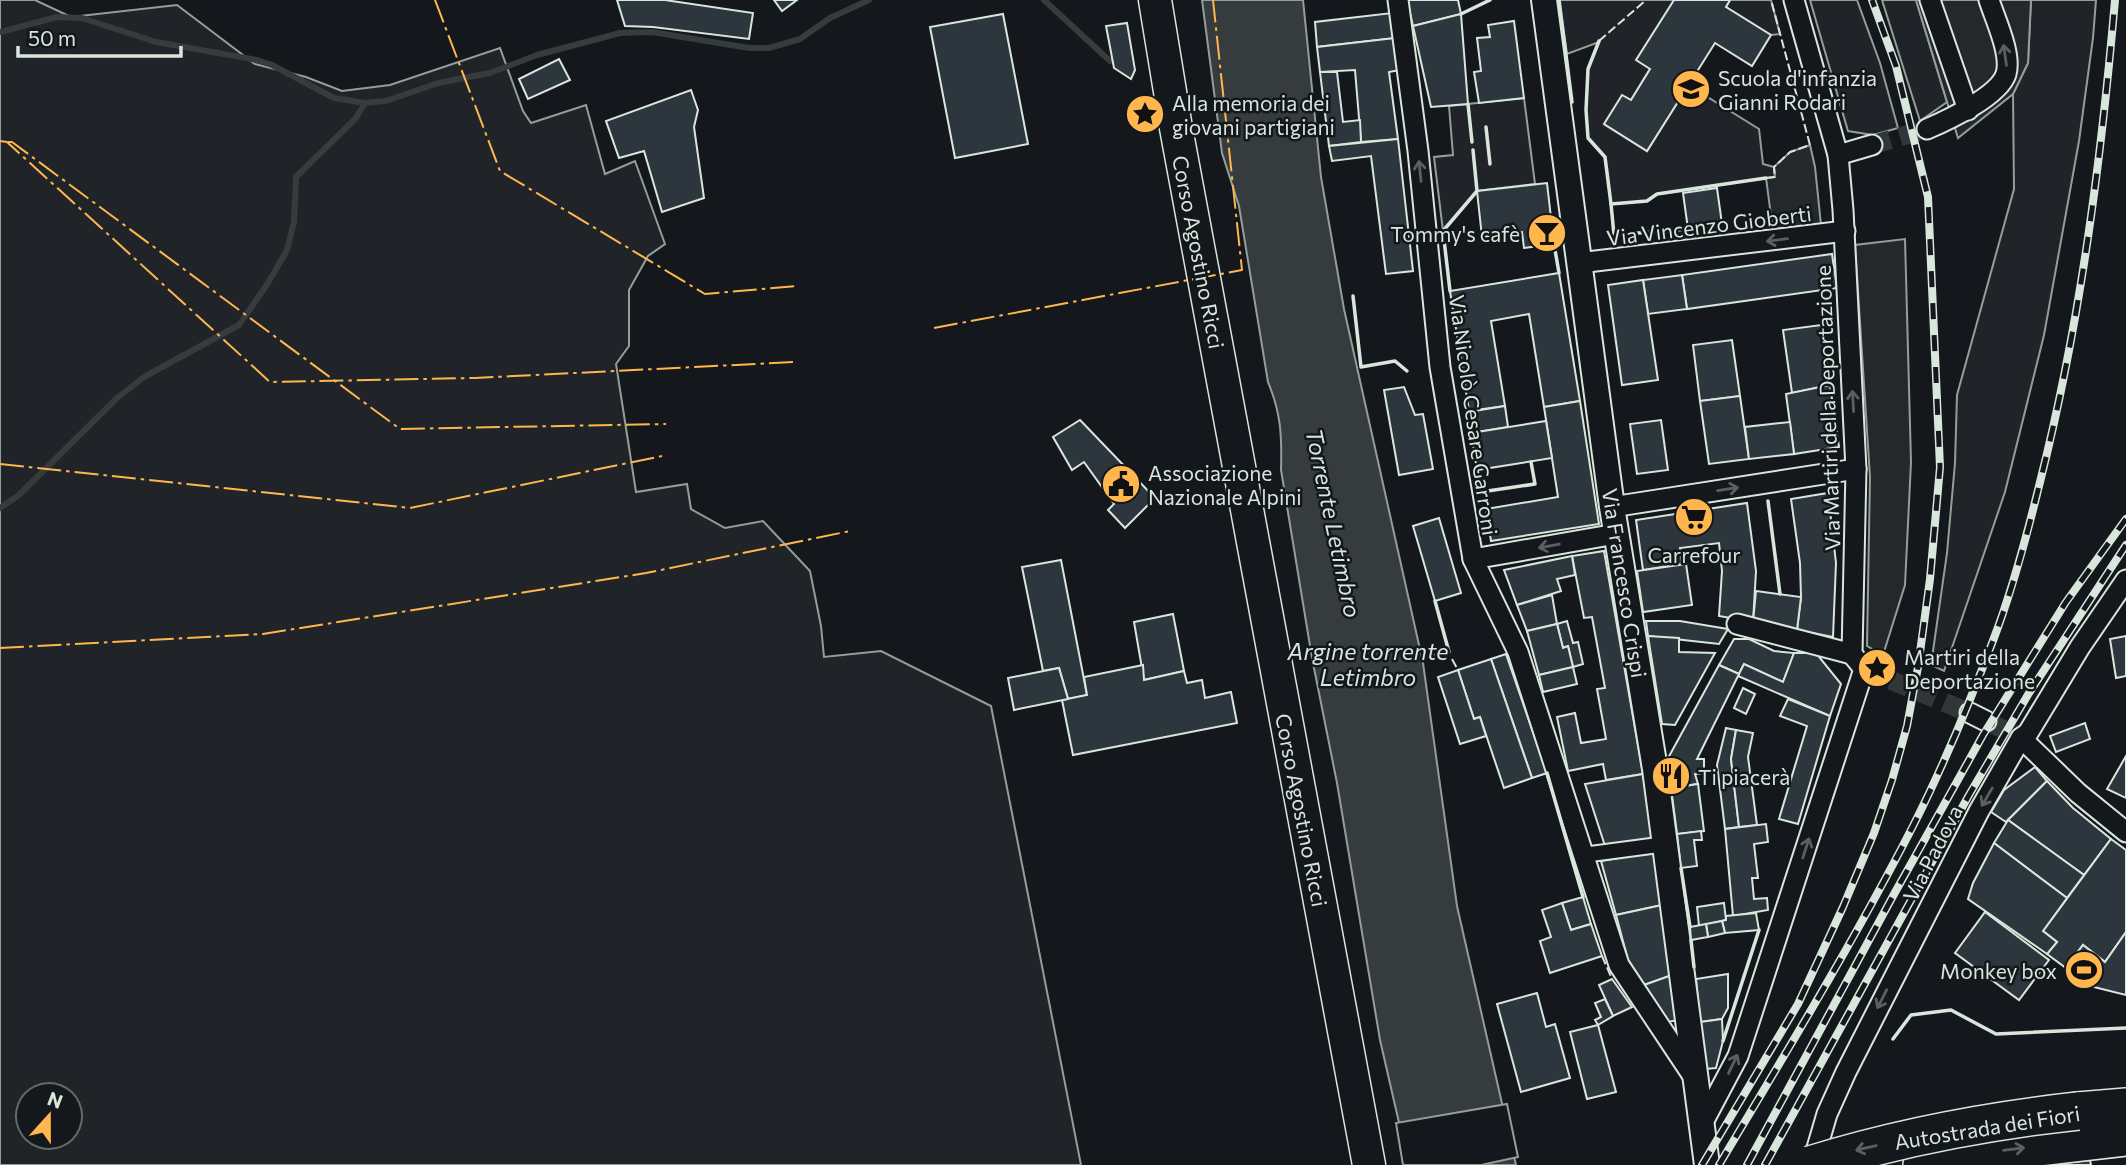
<svg xmlns="http://www.w3.org/2000/svg" width="2126" height="1165" viewBox="0 0 2126 1165" font-family="Commissioner,sans-serif">
<rect width="100%" height="100%" fill="#14181c"/>
<g fill="#202428" stroke="#939e99" stroke-width="2" fill-rule="evenodd">
<path d="M0 0H35L71 17 177 5 255 64 306 77 342 91 390 85 500 48 523 111 531 123 586 105 605 174 635 161 665 244 648 256 629 290V346L616 364 636 492 687 484 691 509 725 528 763 521 810 571 821 626 824 657 881 651 991 706 1081 1165H0ZM28 1095H70V1137H28Z"/>
<path d="M1559 0H1674L1650 69 1631 100 1622 96 1605 125 1647 151 1688 85 1759 129 1763 164 1774 167 1775 177 1657 194 1647 201 1611 204 1605 157 1588 138 1586 110 1588 69 1599 42 1567 54Z"/>
<path d="M1730 0H1771L1780 34 1771 35 1726 7Z"/>
<path d="M1810 0H1857L1880 63 1898 128 1873 135 1848 131Z"/>
<path d="M1882 0H1916L1947 102 1920 121Z"/>
<path d="M2031 0H2096L2093 38 2079 141 2044 335 2005 492 1944 671 1931 665 1947 553 1955 463 1957 395 2014 189 2013 94 2028 63Z"/>
<path d="M1524 98 1535 184 1477 191 1443 231 1434 157 1453 155 1449 106Z"/>
</g>
<g fill="#24282b" stroke="#939e99" stroke-width="2">
<path d="M1916 0H2031L2028 63 2013 94 1958 138Z"/>
<path d="M1810 145 1815 167 1821 225 1773 231 1766 178 1775 177 1774 167 1790 152Z"/>
<path d="M1905 239 1911 462 1905 585 1883 655 1867 646 1870 477 1855 245Z"/>
</g>
<path fill="#363b3e" stroke="#939e99" stroke-width="2" d="M1202 0H1303L1321 177 1344 309 1423 663 1457 906 1516 1165H1407L1400 1127 1380 1040 1337 783 1312 658 1281 470C1282 436 1281 413 1268 382L1239 206 1222 153Z"/>
<path fill="#14181c" stroke="#939e99" stroke-width="2" d="M1507 1104 1518 1157 1481 1165H1403L1396 1123Z"/>
<g fill="none" stroke-linecap="round" stroke-linejoin="round">
<g stroke="#363b3e" stroke-width="6">
<path d="M1044 0 1110 61"/>
<path d="M0 32 57 17 82 18 156 42 257 60 272 65 334 98 365 103 386 101 438 83 490 73 537 55 620 33 652 32 749 48H769L800 39 830 18 869 0"/>
<path d="M0 508 19 495 117 398 144 377 239 325 268 283 287 250 294 222 296 177 356 118 365 103"/>
</g>
</g>
<g fill="#2c363c" stroke="#d8e6dc" stroke-width="2">
<path d="M617 0H665L753 13 749 39 653 27 625 26Z"/>
<path d="M774 0H797L782 11Z"/>
<path d="M1407 0H1458L1461 14 1413 26Z"/>
<path d="M1674 0H1730L1726 7 1771 35 1752 66 1715 43 1647 151 1604 124 1622 95 1631 100 1650 69 1636 60Z"/>
<path d="M1392 13 1395 38 1317 47 1315 22Z"/>
<path d="M1003 14 1028 144 955 158 930 27Z"/>
<path d="M1461 14 1468 104 1431 107 1413 26Z"/>
<path d="M1514 21 1524 98 1479 103 1474 72 1481 71 1477 38 1490 37 1488 25Z"/>
<path d="M1127 23 1135 70 1131 79 1114 68 1106 26Z"/>
<path d="M1395 38 1400 70 1389 72 1398 139 1361 142 1355 70 1320 72 1317 47Z"/>
<path d="M559 59 570 80 528 99 519 79Z"/>
<path d="M1320 72H1337L1343 122 1360 120 1361 142 1329 146Z"/>
<path d="M691 90 698 110 694 127 704 198 662 212 644 151 619 158 606 121Z"/>
<path d="M1398 139 1413 271 1386 274 1371 156 1332 161 1329 146Z"/>
<path d="M1547 183 1554 244 1524 248 1522 232 1482 237 1477 191Z"/>
<path d="M1717 188 1722 224 1688 229 1683 193Z"/>
<path d="M1832 254 1837 288 1687 309 1682 275Z"/>
<path d="M1559 273 1580 401 1544 407 1529 314 1491 321 1505 406 1469 411 1450 291Z"/>
<path d="M1682 275 1687 309 1648 314 1643 280Z"/>
<path d="M1643 280 1658 380 1622 385 1608 285Z"/>
<path d="M1821 325 1830 385 1792 393 1783 330Z"/>
<path d="M1732 340 1740 396 1700 401 1693 345Z"/>
<path d="M1830 385 1839 447 1794 454 1786 394Z"/>
<path d="M1404 387 1415 415 1423 414 1433 469 1399 475 1384 390Z"/>
<path d="M1740 396 1749 459 1709 464 1700 401Z"/>
<path d="M1580 401 1599 524 1491 541 1486 509 1558 497 1544 407Z"/>
<path d="M1505 406 1508 427 1471 433 1468 412Z"/>
<path d="M1080 420 1155 498 1125 528 1108 510 1114 504 1084 462 1072 470 1053 437Z"/>
<path d="M1661 420 1668 470 1637 474 1630 424Z"/>
<path d="M1546 421 1552 458 1477 470 1471 433Z"/>
<path d="M1790 422 1794 454 1749 459 1745 427Z"/>
<path d="M1828 493 1836 563 1833 637 1797 630 1801 597 1800 563 1791 499Z"/>
<path d="M1747 503 1756 571 1753 622 1719 616 1722 571 1719 543 1680 548 1682 564 1643 570 1636 520Z"/>
<path d="M1439 518 1461 593 1435 601 1413 526Z"/>
<path d="M1604 551 1643 774 1606 780 1603 764 1568 771 1557 717 1575 713 1581 743 1606 739 1597 689 1605 688 1592 617 1584 618 1572 556Z"/>
<path d="M1572 556 1575 575 1557 579 1561 591 1517 605 1504 570Z"/>
<path d="M1061 560 1087 695 1068 699 1059 668 1043 671 1022 567Z"/>
<path d="M1686 564 1692 605 1643 612 1637 571Z"/>
<path d="M1756 591 1801 597 1797 630 1753 622Z"/>
<path d="M1552 595 1557 624 1527 631 1517 605Z"/>
<path d="M1173 614 1184 671 1144 680 1134 622Z"/>
<path d="M1567 621 1573 643 1578 642 1583 664 1573 667 1568 646 1563 648 1557 624Z"/>
<path d="M1646 621H1680L1728 629 1719 644 1648 636Z"/>
<path d="M1557 624 1563 648 1568 646 1573 667 1539 675 1527 631Z"/>
<path d="M1648 636 1679 638V652L1715 653 1675 725 1662 724Z"/>
<path d="M2126 636V676L2116 678 2110 639Z"/>
<path d="M1734 639H1749L1774 651 1794 653 1783 682 1744 664 1739 674 1719 665Z"/>
<path d="M1794 653H1816L1841 684 1830 716 1738 676 1744 664 1783 682Z"/>
<path d="M1506 654 1547 773 1532 778 1491 659Z"/>
<path d="M1491 659 1532 778 1504 788 1480 717 1474 719 1458 670Z"/>
<path d="M1143 665 1144 680 1184 671 1187 683 1202 680 1205 698 1231 692 1237 723 1073 755 1062 700 1087 695 1084 677Z"/>
<path d="M1719 665 1739 674 1697 759H1704V773L1695 774 1698 784 1671 788 1667 760Z"/>
<path d="M1573 667 1577 684 1543 692 1539 675Z"/>
<path d="M1059 668 1068 699 1014 710 1008 678Z"/>
<path d="M1458 670 1474 719 1480 717 1486 736 1460 744 1438 677Z"/>
<path d="M1743 688 1755 694 1746 714 1734 708Z"/>
<path d="M1788 699 1830 716 1798 824 1779 819 1807 726 1780 716Z"/>
<path d="M2085 723 2090 739 2056 752 2050 736Z"/>
<path d="M1726 728 1736 730 1731 759 1739 827 1725 829 1717 765Z"/>
<path d="M1736 730 1753 733 1748 757 1757 825 1739 827 1731 759Z"/>
<path d="M2126 756V798L2107 789Z"/>
<path d="M2035 767 2047 781 2006 822 1991 812 2004 790Z"/>
<path d="M1643 774 1653 839 1605 846 1585 784Z"/>
<path d="M2047 781 2073 808 2111 839 2084 875 2008 820Z"/>
<path d="M1698 784 1704 831 1677 834 1671 788Z"/>
<path d="M2008 820 2084 875 2067 898 1994 843Z"/>
<path d="M1766 824 1768 842 1754 844 1758 878H1752L1754 899 1767 898 1768 910 1733 916 1725 829Z"/>
<path d="M1701 831 1702 840H1694L1697 866 1681 868 1677 834Z"/>
<path d="M2111 839 2126 850V932L2105 962 2083 945 2066 968 2047 954 2057 942 2043 931Z"/>
<path d="M1994 843 2067 898 2043 931 2057 942 2047 954 1968 899 1973 883Z"/>
<path d="M1654 852 1662 905 1616 915 1601 861Z"/>
<path d="M1583 897 1591 924 1571 930 1562 903Z"/>
<path d="M1562 903 1571 930 1591 924 1602 956 1550 973 1540 941 1551 937 1542 910Z"/>
<path d="M1724 903 1726 920 1699 926 1697 907Z"/>
<path d="M1662 905 1672 975 1644 985 1628 960 1616 915Z"/>
<path d="M1985 912 2049 960 2019 1000 1955 953Z"/>
<path d="M1756 913 1759 930 1725 933 1722 921 1726 920V916Z"/>
<path d="M1722 921 1725 933 1708 937 1706 924Z"/>
<path d="M1706 924 1708 937 1691 940 1690 927Z"/>
<path d="M2126 932V995L2090 986 2066 968 2083 945 2105 962Z"/>
<path d="M1728 974V1008L1722 1019 1700 1022 1696 979Z"/>
<path d="M1672 975 1678 1020 1668 1022 1644 985Z"/>
<path d="M1612 979 1632 1007 1613 1016 1599 985Z"/>
<path d="M1537 993 1546 1027 1555 1024 1570 1078 1521 1092 1497 1004Z"/>
<path d="M1605 999 1613 1016 1598 1025 1595 1020 1601 1017 1595 1003Z"/>
<path d="M1722 1019 1723 1041 1716 1068 1705 1069 1700 1022Z"/>
<path d="M1598 1025 1616 1092 1587 1099 1570 1032Z"/>
<path d="M2090 1160 2091 1165H2047Z"/>
</g>
<g fill="none" stroke-linecap="round" stroke-linejoin="round">
<g stroke="#313739" stroke-width="19" stroke-dasharray="19 10" stroke-linecap="butt">
<path d="M1872 145 1927 129"/>
<path d="M1864 669 1970 713"/>
<path d="M1986 721 2021 738"/>
</g>
<g stroke="#d8e6dc" stroke-width="18">
<path id="pedestrian" d="M1583 855 1666 844"/>
</g>
<g stroke="#d8e6dc" stroke-width="23">
<g id="minor">
<path d="M1398 0 1418 151 1440 367 1473 559 1518 652 1619 965 1695 1079"/>
<path d="M1930 0 1968 110"/>
<path d="M1927 129C1948 120 1999 96 2006 74 2012 54 1995 19 1989 0"/>
<path d="M1838 155 1872 145"/>
<path d="M1579 263 1845 231"/>
<path d="M1612 507 1856 469"/>
<path d="M1473 559 1616 534"/>
<path d="M1737 624 1852 654"/>
<path d="M1970 713 1986 721"/>
<path d="M2021 738 2078 793 2126 832"/>
<path d="M1702 1124 1738 1056 1864 669 1852 654 1856 469 1843 210 1838 155 1794 0"/>
<path d="M1812 1165 1827 1114 1846 1072 1979 811 2021 738 2028 733 2080 647 2126 580"/>
</g>
</g>
<g stroke="#d8e6dc" stroke-width="28">
<path id="tertiary" d="M1544 0 1612 507 1655 769 1707 1165"/>
</g>
<g stroke="#d8e6dc" stroke-width="35">
<path id="primary" d="M1155 0 1176 128 1369 1165"/>
</g>
<g stroke="#d8e6dc" stroke-width="40">
<g id="motorway">
<path d="M2078 1111 2126 1107"/>
<path d="M1922 1165 1969 1155 2126 1137"/>
</g>
</g>
<use href="#pedestrian" stroke="#14181c" stroke-width="14"/>
<use href="#minor" stroke="#14181c" stroke-width="19"/>
<use href="#tertiary" stroke="#14181c" stroke-width="24"/>
<use href="#primary" stroke="#14181c" stroke-width="32"/>
<use href="#motorway" stroke="#14181c" stroke-width="37"/>
<g stroke="#d8e6dc" stroke-width="8">
<g id="rail">
<path d="M1702 1165 1798 1004 1843 907 1874 833 1892 780 1907 726 1918 667 1930 579 1940 467 1928 197 1896 66 1872 0"/>
<path d="M1719 1165C1785 1054 1853 943 1912 828 1943 767 1970 702 1994 638 2013 588 2027 535 2040 482 2080 324 2101 162 2115 0"/>
<path d="M1747 1165 1893 896 1983 735 2066 602 2126 519"/>
<path d="M1765 1165 1969 795 2029 693 2126 545"/>
</g>
</g>
<use href="#rail" stroke="#14181c" stroke-width="5" stroke-dasharray="16" stroke-linecap="butt"/>
<g stroke="#d8e6dc" stroke-width="40" stroke-linecap="butt">
<path id="motorway-bridge" d="M1810 1165C1897 1138 1987 1121 2078 1111"/>
</g>
<use href="#motorway-bridge" stroke="#14181c" stroke-width="37"/>
<g stroke="#d8e6dc" stroke-width="2" stroke-dasharray="9 3.5" stroke-linecap="butt">
<path d="M1599 41 1646 0"/>
<path d="M1766 178 1775 177 1774 167 1790 152 1810 145 1771 0"/>
<path d="M1452 659 1458 670"/>
<path d="M1602 956 1612 979"/>
</g>
<g stroke="#d8e6dc" stroke-width="3.5">
<path d="M1559 0 1572 102"/>
<path d="M1461 14 1490 0"/>
<path d="M1599 41 1588 69 1586 110 1588 138 1605 157 1611 204"/>
<path d="M1468 104 1472 142"/>
<path d="M1486 127 1490 164"/>
<path d="M1688 229 1614 235 1611 204 1647 201 1657 194 1766 178"/>
<path d="M1554 244 1559 273"/>
<path d="M1450 291 1443 231 1477 191 1473 150"/>
<path d="M1353 296 1361 367 1395 361 1407 371"/>
<path d="M1477 470 1481 492 1535 484 1531 462"/>
<path d="M1768 501 1780 594"/>
<path d="M1432 657 1449 652 1435 601"/>
<path d="M1547 773 1583 897"/>
<path d="M1681 868 1690 927"/>
<path d="M1691 940 1694 967"/>
<path d="M1893 1039 1911 1015 1951 1010 1996 1034 2126 1028"/>
<path d="M1723 1041 1759 930"/>
</g>
<g stroke="#ffb74d" stroke-width="2" stroke-dasharray="24 5 3.5 5" stroke-linecap="butt">
<path d="M435 0 500 171 705 294 797 286"/>
<path d="M0 141 7 142 270 382 475 378 795 362"/>
<path d="M8 142H12L400 429 666 424"/>
<path d="M934 328 1242 270 1213 0"/>
<path d="M0 464 410 508 662 456"/>
<path d="M0 648 263 634 646 573 850 531"/>
</g>
</g>
<defs><path id="oneway-shaft" d="M-6 0H5M1.5-3L5.5 0L1.5 3" fill="none" stroke-width="1.6" stroke-linecap="round" stroke-linejoin="round" transform="scale(1.75)"/></defs>
<g stroke="#59605f">
<use href="#oneway-shaft" transform="translate(2005 55) rotate(-98)"/>
<use href="#oneway-shaft" transform="translate(1420 171) rotate(-96)"/>
<use href="#oneway-shaft" transform="translate(1777 240) rotate(173)"/>
<use href="#oneway-shaft" transform="translate(1853 401) rotate(-93)"/>
<use href="#oneway-shaft" transform="translate(1728 489) rotate(-9)"/>
<use href="#oneway-shaft" transform="translate(1549 546) rotate(170)"/>
<use href="#oneway-shaft" transform="translate(1987 797) rotate(120)"/>
<use href="#oneway-shaft" transform="translate(1806 848) rotate(-72)"/>
<use href="#oneway-shaft" transform="translate(1882 999) rotate(117)"/>
<use href="#oneway-shaft" transform="translate(1733 1064) rotate(-64)"/>
<use href="#oneway-shaft" transform="translate(1866 1148) rotate(167)"/>
<use href="#oneway-shaft" transform="translate(2014 1149) rotate(-7)"/>
</g>
<defs>
<g id="school-disc" transform="scale(2.0125)"><circle r="9.5" fill="#ffb74d" stroke="#14181c"/><path d="M0-5L7-2L0 1L-7-2ZM-4 1L0 2.5L4 1V4Q0 6-4 4Z" fill="#111"/></g>
<g id="sight-disc" transform="scale(2.0125)"><circle r="9.5" fill="#ffb74d" stroke="#14181c"/><path d="M0-6L1.8-2.2L6-1.7L2.9 1.2L3.7 5.4L0 3.3L-3.7 5.4L-2.9 1.2L-6-1.7L-1.8-2.2Z" fill="#111"/></g>
<g id="bar-disc" transform="scale(2.0125)"><circle r="9.5" fill="#ffb74d" stroke="#14181c"/><path d="M-6-5H6L.8 .8V4.5H3.5V6h-7V4.5H-.8V.8Z" fill="#111"/></g>
<g id="civic-disc" transform="scale(2.0125)"><circle r="9.5" fill="#ffb74d" stroke="#14181c"/><path d="M-.6-6.5H3V-4.5H.6V-3L4-1V1h2V6H-6V1h2V-1L-.6-3ZM-1.2 2.5V6h2.4V2.5Z" fill="#111"/></g>
<g id="supermarket-disc" transform="scale(2.0125)"><circle r="9.5" fill="#ffb74d" stroke="#14181c"/><path d="M-6-5.5h2.5l.6 2H6L4.5 2H-2.5L-4.4-4H-6ZM-1.5 3.2a1.3 1.3 0 1 0 .1 0ZM3 3.2a1.3 1.3 0 1 0 .1 0Z" fill="#111"/></g>
<g id="restaurant-disc" transform="scale(2.0125)"><circle r="9.5" fill="#ffb74d" stroke="#14181c"/><path d="M-5-6h1v4h1v-4h1v4h1v-4h1v5L-1.5 .5V6h-2V.5L-5-1ZM5-6V6H3V1.5H1.5Q1.5-4 5-6Z" fill="#111"/></g>
<g id="stadium-disc" transform="scale(2.0125)"><circle r="9.5" fill="#ffb74d" stroke="#14181c"/><path d="M0-5a6.5 5 0 1 0 0 10a6.5 5 0 1 0 0-10ZM-3.5-1.8h7v3.6h-7Z" fill="#111"/></g>
</defs>
<g fill-rule="evenodd">
<use href="#school-disc" x="1691" y="89"/>
<use href="#sight-disc" x="1145" y="114"/>
<use href="#bar-disc" x="1547" y="233"/>
<use href="#civic-disc" x="1121" y="484"/>
<use href="#supermarket-disc" x="1694" y="517"/>
<use href="#sight-disc" x="1877" y="668"/>
<use href="#restaurant-disc" x="1671" y="776"/>
<use href="#stadium-disc" x="2084" y="970"/>
</g>
<g text-anchor="middle" dominant-baseline="central" stroke-width="5" stroke-linejoin="round" paint-order="stroke">
<g font-size="21" fill="#d8e6dc" stroke="#14181c" text-anchor="start">
<text x="1718" y="77">Scuola d'infanzia<tspan x="1718" dy="24">Gianni Rodari</tspan></text>
<text x="1172" y="102">Alla memoria dei<tspan x="1172" dy="24">giovani partigiani</tspan></text>
<text x="1520" y="233" text-anchor="end">Tommy's cafè</text>
<text x="1148" y="472">Associazione<tspan x="1148" dy="24">Nazionale Alpini</tspan></text>
<text x="1694" y="554" text-anchor="middle">Carrefour</text>
<text x="1904" y="656">Martiri della<tspan x="1904" dy="24">Deportazione</tspan></text>
<text x="1698" y="776">Ti piacerà</text>
<text x="2057" y="970" text-anchor="end">Monkey box</text>
</g>
<g font-size="21" fill="#d8e6dc" stroke="#14181c">
<text transform="translate(1709 225) rotate(-7)">Via Vincenzo Gioberti</text>
<text transform="translate(1199 252) rotate(79)">Corso Agostino Ricci</text>
<text transform="translate(1827 408) rotate(-92)">Via Martiri della Deportazione</text>
<text transform="translate(1474 415) rotate(82)">Via Nicolò Cesare Garroni</text>
<text transform="translate(1625 583) rotate(81)">Via Francesco Crispi</text>
<text transform="translate(1302 810) rotate(79)">Corso Agostino Ricci</text>
<text transform="translate(1932 853) rotate(-63)">Via Padova</text>
<text transform="translate(1987 1127) rotate(-9)">Autostrada dei Fiori</text>
</g>
<g font-size="23" font-style="italic" fill="#d8e6dc" stroke="#14181c">
<text transform="translate(1334 523) rotate(78)">Torrente Letimbro</text>
<text x="1368" y="651">Argine torrente<tspan x="1368" dy="26">Letimbro</tspan></text>
</g>
</g>
<g transform="translate(49 1116) rotate(21)"><circle r="33" fill="#14181c" stroke="#626a69" stroke-width="2"/>
<path d="M0-5L12 26L0 18L-12 26Z" fill="#ffb74d"/>
<text y="-10" font-size="19" font-weight="bold" text-anchor="middle" fill="#d8e6dc">N</text>
</g>
<path d="M18 46v10h163v-10" fill="none" stroke="#d8e6dc" stroke-width="3.5"/>
<text x="28" y="46" font-size="21" fill="#d8e6dc" stroke="#14181c" stroke-width="5" paint-order="stroke">50 m</text>
</svg>
